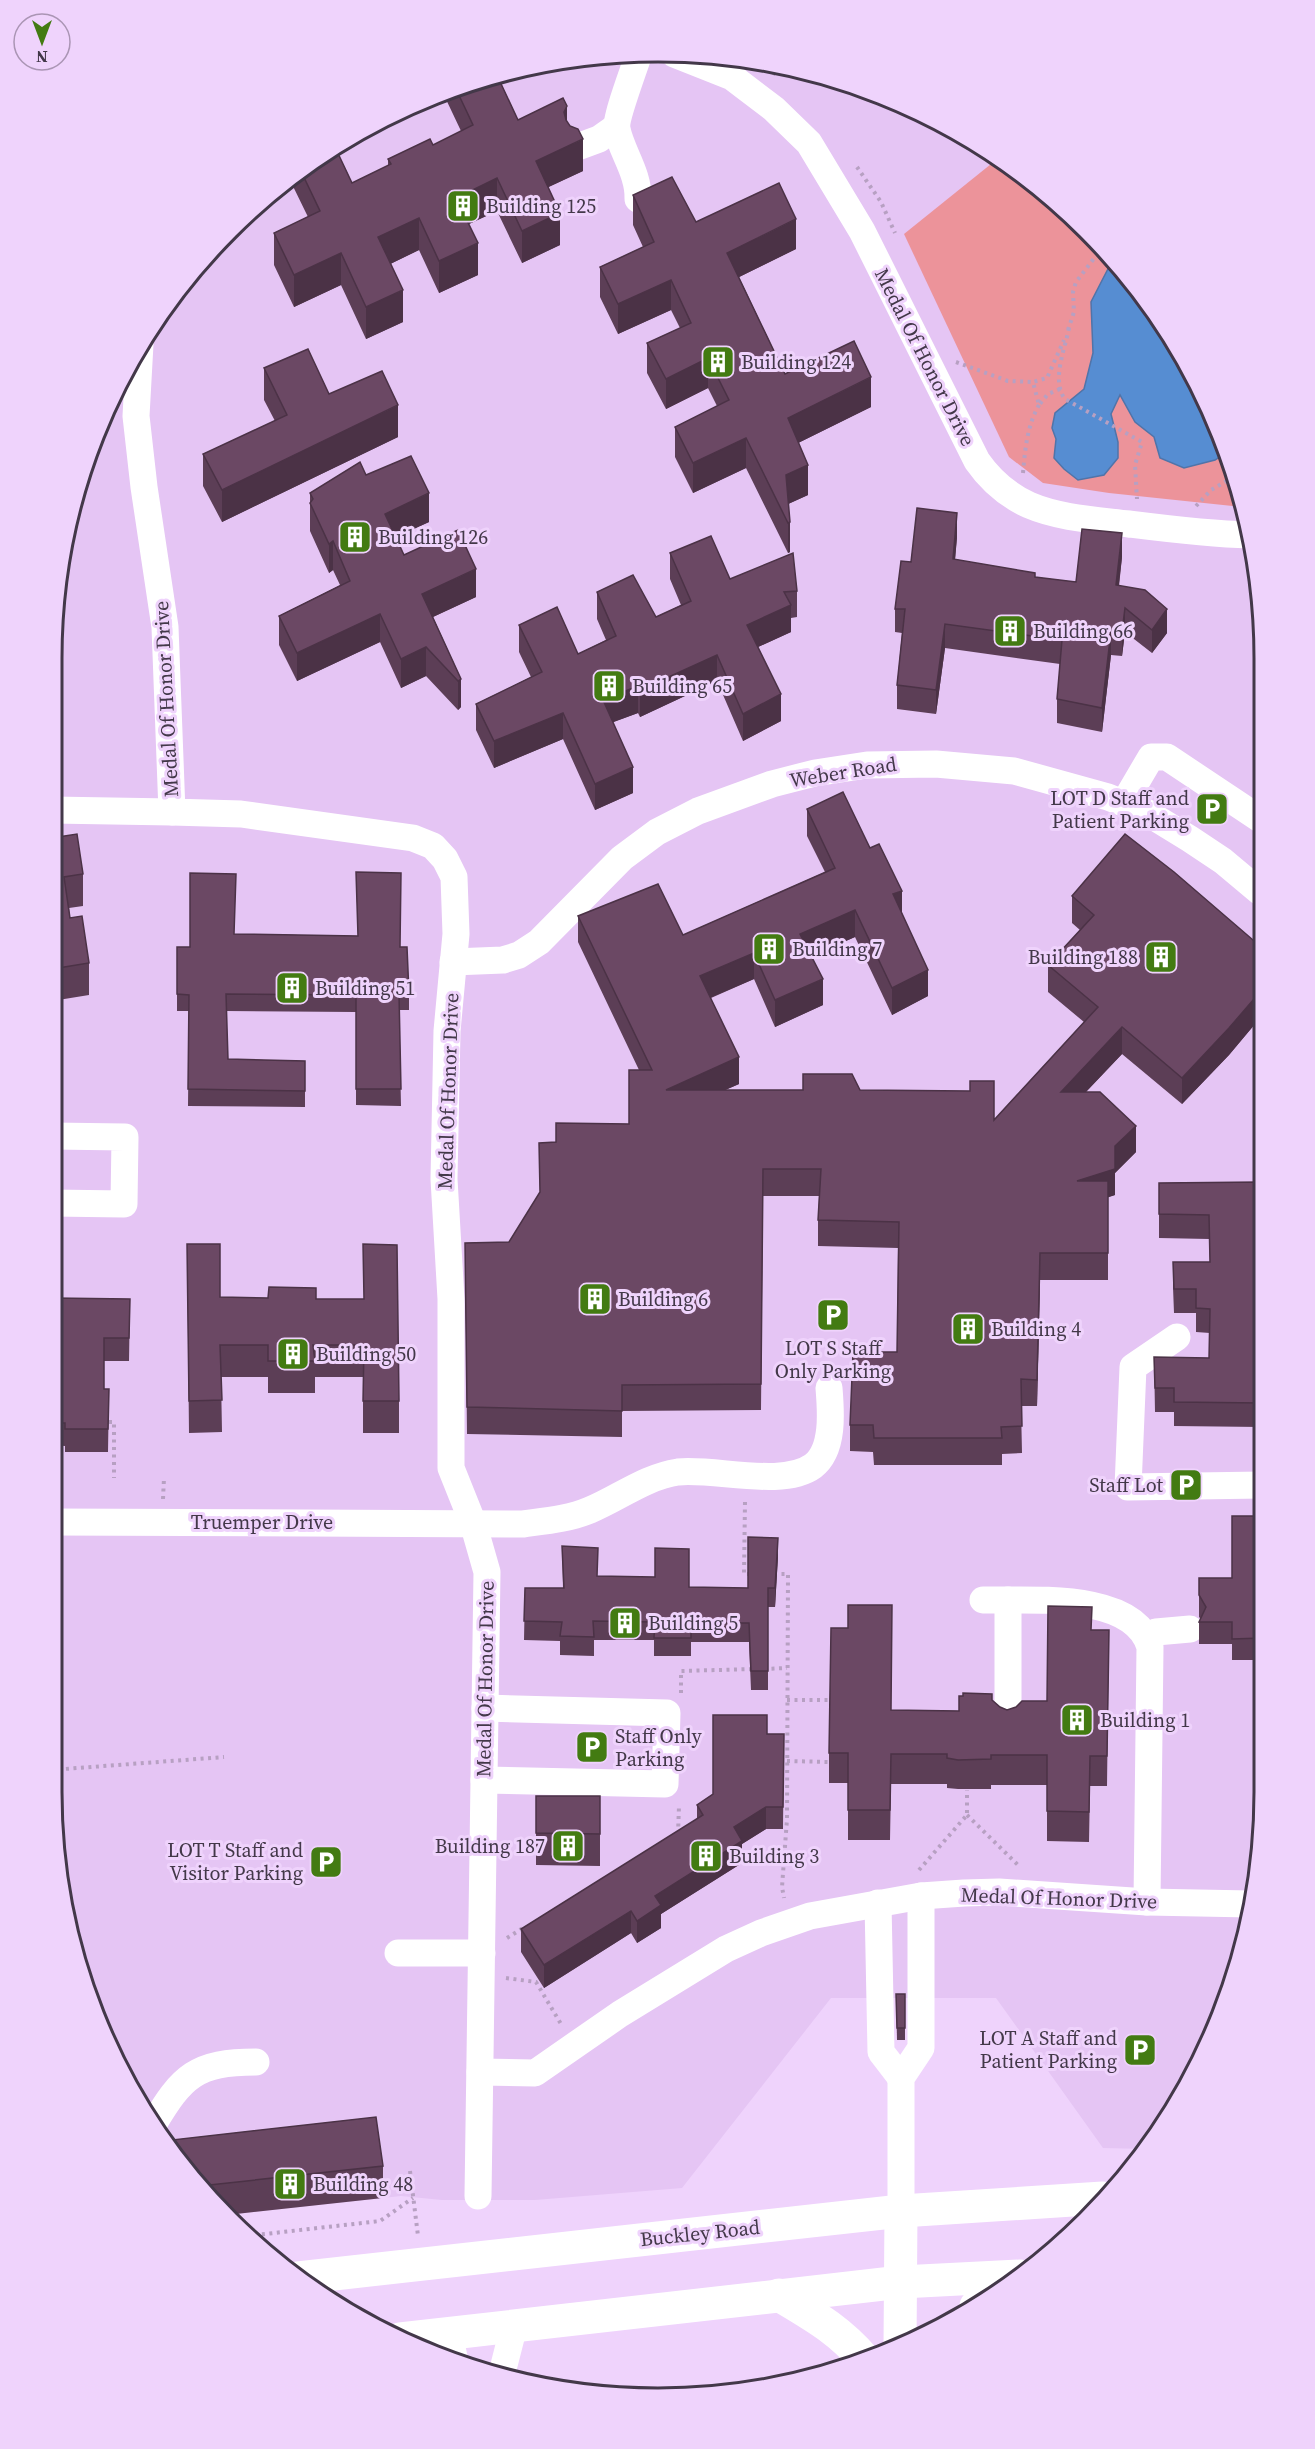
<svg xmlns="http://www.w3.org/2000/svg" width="1315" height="2449" viewBox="0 0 1315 2449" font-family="'Source Serif 4',serif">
<rect width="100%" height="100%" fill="#efd3fc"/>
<path fill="#e5c5f4" d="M617 52 736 56 852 83 960 132 1086 228 1162 321 1232 462 1259 579 1263 1831 1243 1949 1183 2094 1147 2149 1103 2148 996 1998H831L682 2188 535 2200H442L401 2196 227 2215 177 2161 132 2094 83 1987 63 1909 51 1792 52 618 72 500 132 355 201 258 288 177 389 114 500 72Z"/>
<path fill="#ec939a" d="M996 160 1086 228 1162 321 1232 462 1242 507 1109 493 1043 483 1009 457 904 234Z"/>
<path fill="#568dd2" stroke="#5074a9" stroke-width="1.5" d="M1112 261 1162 321 1227 452 1215 460 1184 468 1160 458 1154 437 1135 422 1120 395 1111 414 1118 442V458L1104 475 1078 480 1064 469 1054 458 1056 439 1052 428 1055 413 1084 389 1093 353 1091 302Z"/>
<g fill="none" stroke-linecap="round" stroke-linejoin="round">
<g stroke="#b7a0c2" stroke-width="4" stroke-dasharray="3 4.5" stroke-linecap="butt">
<path d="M773 75 779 66"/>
<path d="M857 167 881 202 895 233"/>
<path d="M1069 328C1065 349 1051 381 1065 399L1142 442 1135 465 1137 499"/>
<path d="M1068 330 1074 312 1073 292 1076 282 1102 248"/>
<path d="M956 362 1008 381 1033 382"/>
<path d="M1060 389 1048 394 1039 405 1033 382 1047 378 1064 340"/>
<path d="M1023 473C1025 450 1027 426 1039 405"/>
<path d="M1196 506 1211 490 1235 476"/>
<path d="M109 1422H114V1478"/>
<path d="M163 1499 164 1478"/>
<path d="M745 1502 744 1574H751"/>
<path d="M774 1574H788L787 1819 782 1887 784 1898"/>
<path d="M764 1669 787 1668"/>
<path d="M681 1693V1671L754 1669"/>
<path d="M787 1700H830"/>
<path d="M787 1761 829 1762"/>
<path d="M51 1770 224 1757"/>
<path d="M967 1815 1020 1867"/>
<path d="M678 1834 679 1806"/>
<path d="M919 1870 967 1815V1790"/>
<path d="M507 1938 523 1928"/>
<path d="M506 1978 536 1982 561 2024"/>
<path d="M410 2171 418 2236"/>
<path d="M247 2236 380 2221 413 2198"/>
</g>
<g stroke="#fff" stroke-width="27">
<path d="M674 54 732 77 774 109 809 143 862 231 977 461C991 481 1007 495 1029 505 1059 518 1096 520 1129 524 1169 529 1208 534 1249 535"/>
<path d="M580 146 599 139 616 127"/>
<path d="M638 199C639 173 621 151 617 129 615 118 635 67 639 53"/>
<path d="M140 344 136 416 144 487 165 627 172 812 241 814 413 838 433 846 445 859 454 877 456 934 447 1031 444 1179 451 1299V1468L473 1523 487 1572 478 2196"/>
<path d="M1124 803 1151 757H1167L1260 819"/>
<path d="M52 810 172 812"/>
<path d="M453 962 503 960 519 955 539 942 622 858 657 832 698 811 772 784 815 773 867 765 936 764 1014 771 1108 797 1146 812 1190 839 1223 861 1260 892"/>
<path d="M52 1203 124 1204 125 1137 52 1136"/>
<path d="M1177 1337 1133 1367 1128 1487 1262 1485"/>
<path d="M51 1522 523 1524C545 1521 569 1519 590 1510 619 1498 645 1477 678 1472 715 1468 783 1488 813 1466 834 1450 831 1412 829 1388"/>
<path d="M983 1600C1030 1601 1134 1591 1150 1647L1147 1902"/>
<path d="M1008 1600V1724"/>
<path d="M1148 1638 1156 1632 1190 1629"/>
<path d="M484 1780 665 1784 667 1713 485 1708"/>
<path d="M878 1903 881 2052 901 2078"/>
<path d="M398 1953H482"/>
<path d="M480 2072 535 2073 620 2014 726 1949 761 1933 810 1916 921 1896 964 1893 999 1892 1147 1902 1251 1904"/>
<path d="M153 2125C182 2076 196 2062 256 2062"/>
<path d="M901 2211V2078L921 2048V1896"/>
<path d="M449 2333 455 2362"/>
<path d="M501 2377 514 2326"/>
</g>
<path stroke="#fff" stroke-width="33" d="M900 2347 901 2211"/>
<g stroke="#fff" stroke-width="33">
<path d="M298 2278 901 2211 1103 2198"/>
<path d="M779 2295C814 2316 838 2329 865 2360"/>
<path d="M976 2306 1019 2277"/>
<path d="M400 2339 901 2282 1020 2276"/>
</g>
</g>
<g fill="#5c3e56">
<path d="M496 73 518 120 567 122 583 171 548 187 560 245 522 263 497 211 469 224 478 275 439 293 419 250 390 264 403 322 366 339 341 285 294 307 274 265V233L308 217 288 176 335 147 352 183 388 166V159L433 145 461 131 443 93Z"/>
<path d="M845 81 852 83 860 87 846 89Z"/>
<path d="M873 93 893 102 875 104Z"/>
<path d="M633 195 696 222 796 249 739 277 785 374 871 407 798 443 808 495 788 504 790 552 788 553 746 468 693 493 675 457V427L717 406 708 388 666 409 647 373V343L680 328 671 310 618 334 600 297V267L643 247 633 225Z"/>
<path d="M264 368 329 394 398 437 222 522 203 486V454L275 421 264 400Z"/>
<path d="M366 475 429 522 396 537 404 555 476 597 433 617 461 679V707L458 710 426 676 401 688 380 642 297 681 279 645V616L340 585 333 570 329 573 310 531V493Z"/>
<path d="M957 537 955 559 1035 577 1076 582 1122 557 1119 586 1167 633 1152 653 1125 632 1122 656 1111 655 1102 732 1057 723V699L1060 664 945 648 936 714 897 709V685L902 633 895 632V609L911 562Z"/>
<path d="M670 553 730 579 797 591V617L791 618V632L758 647 781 721 743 741 717 681 640 717 638 713 613 722 633 793 595 810 563 739 494 768 476 730V704L531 677 519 652V625L578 654 606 640 597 619V592L656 617 681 605 670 579Z"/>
<path d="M807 809 902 913 928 996 892 1015 855 937 811 956 823 1005 775 1027 754 979 711 998 739 1084 725 1090H860L994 1120 1084 1022 1048 992V965L1080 930 1072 923V896L1260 946V1018L1229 1055 1182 1104 1122 1054 1086 1092 1136 1152 1115 1173V1195L1108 1197V1280H1040L1037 1406H1021L1022 1453 1002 1454V1465H874L873 1452 850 1451V1425L897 1352 898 1248 818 1246V1220L819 1196H763L761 1410 622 1411V1437L467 1434 465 1243 509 1242 540 1193 539 1143 556 1142V1123L629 1124 639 1070 578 942V916L683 935 825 872 807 836Z"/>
<path d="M52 838 83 874V906L69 908 70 918 89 963V995L52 1001Z"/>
<path d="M356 872 400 947 409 994V1010H399L401 1106 356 1105V1012L226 1011 228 1059 305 1061V1107L188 1106 189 1011H177V947H190L235 934 358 936Z"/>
<path d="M1261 1182V1237H1256V1262H1261V1331H1256V1356H1261V1427L1174 1426V1412H1155L1154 1357 1209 1358 1210 1333 1196 1332V1313H1174L1173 1287V1262H1210L1209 1239 1159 1238V1183Z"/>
<path d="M187 1244 220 1297 316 1299H363L399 1401V1433H363V1377H315V1393H268V1377H221L222 1432 189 1433Z"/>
<path d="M52 1298 130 1299 129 1361H104V1389H109L108 1452H65V1446L51 1445Z"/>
<path d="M1262 1516V1660H1232V1644H1199V1622L1201 1619 1199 1617V1578H1232Z"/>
<path d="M562 1546 597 1576 689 1587 748 1588 778 1556 775 1607H768V1690H751L749 1642H691V1656H654V1640H594V1656L560 1655V1641L524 1640 525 1588H563Z"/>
<path d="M1092 1630H1109L1107 1786H1090L1089 1842 1047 1841V1785H991V1789H958L947 1788V1784H891L890 1840H848V1783H829V1753L891 1710 959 1711 992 1700 1000 1707 1007 1710 1047 1701Z"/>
<path d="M767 1734H784L783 1829H766L742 1844V1863L661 1914V1928L637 1943 631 1933 544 1988 521 1952V1929L697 1819V1805L713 1794Z"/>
<path d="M536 1796H600V1866L536 1865Z"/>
<path d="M896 1994H905V2040H897Z"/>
<path d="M177 2161 383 2166V2198L227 2215Z"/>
</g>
<g fill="#4b3246">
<path d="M567 106V138L564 112Z"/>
<path d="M583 139V171L536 193V161Z"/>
<path d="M497 178V211L456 230V198Z"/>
<path d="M560 213V245L522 263V231Z"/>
<path d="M419 218V250L378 270V237Z"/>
<path d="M796 219V249L727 283V253Z"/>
<path d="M478 243V275L439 293V261Z"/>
<path d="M341 253V285L294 307V275Z"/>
<path d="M671 280V310L618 334V304Z"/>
<path d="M403 290V322L366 339V307Z"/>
<path d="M708 358V388L666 409V379Z"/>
<path d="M871 377V407L788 448V418Z"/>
<path d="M398 405V437L222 522V490Z"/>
<path d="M746 438V468L693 493V463Z"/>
<path d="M808 465V495L786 505V475Z"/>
<path d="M429 493V522L385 542V514Z"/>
<path d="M957 513V537L953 583V559Z"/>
<path d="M790 522V552L788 553V523Z"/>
<path d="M1122 533V557L1116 609V585Z"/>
<path d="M333 541V570L329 573V544Z"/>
<path d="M476 569V597L422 622V594Z"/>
<path d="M791 605V632L747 652V625Z"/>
<path d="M1125 608V632L1122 656V632Z"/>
<path d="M1167 609V633L1152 653V630Z"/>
<path d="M380 614V642L297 681V653Z"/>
<path d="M945 624V648L936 714V690Z"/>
<path d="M1111 631V655L1102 732V708Z"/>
<path d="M426 647V676L401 688V659Z"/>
<path d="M717 655V681L640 717V690Z"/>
<path d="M461 679V707L458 710V681Z"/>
<path d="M638 686V713L603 726V700Z"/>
<path d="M781 694V721L743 741V714Z"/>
<path d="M563 713V739L494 768V741Z"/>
<path d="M633 767V793L595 810V784Z"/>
<path d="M902 891V917L893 894Z"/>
<path d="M855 910V937L800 961V934Z"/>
<path d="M754 953V979L700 1002V976Z"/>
<path d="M928 970V996L892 1015V988Z"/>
<path d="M823 979V1005L775 1027V1000Z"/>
<path d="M1260 992V1018L1229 1055 1182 1104V1078Z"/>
<path d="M1122 1027V1054L1061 1118V1092Z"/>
<path d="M739 1057V1084L666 1116V1090Z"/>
<path d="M1136 1126V1152L1115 1173V1195L1077 1208V1181Z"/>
<path d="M1040 1253V1280L1037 1406V1380Z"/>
<path d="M778 1538V1556L775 1607V1588Z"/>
<path d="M766 1807V1829L742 1844V1863L661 1914V1928L637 1943V1921L655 1896 734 1827Z"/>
<path d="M631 1911V1933L544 1988V1965Z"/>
</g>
<g fill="#6b4864" stroke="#4b3246" stroke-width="1.5">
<path d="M496 73 518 120 563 98 567 106 564 112 566 120 570 126 578 129 583 139 536 161 560 213 522 231 497 178 456 198 478 243 439 261 419 218 378 237 403 290 366 307 341 253 294 275 274 233 320 211 300 169 335 147 352 183 391 164 388 159 430 139 433 145 473 125 456 89Z"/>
<path d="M672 177 696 222 779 183 796 219 727 253 785 374 854 341 871 377 788 418 808 465 786 475 790 522 788 523 746 438 693 463 675 427 729 400 708 358 666 379 647 343 691 323 671 280 618 304 600 267 654 242 633 195Z"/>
<path d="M308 349 329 394 382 371 398 405 222 490 203 454 287 415 264 368Z"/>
<path d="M411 456 429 493 385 514 404 555 458 530 476 569 422 594 461 679 458 681 426 647 401 659 380 614 297 653 279 616 350 581 333 541 329 544 310 503 313 499 310 493 360 462 366 475Z"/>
<path d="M917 508 957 513 953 559 1035 573V577L1076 582 1082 529 1122 533 1116 585 1145 590 1167 609 1152 630 1125 608 1122 632 1111 631 1102 708 1057 699 1062 640 945 624 936 690 897 685 905 609H895L901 561 911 562Z"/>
<path d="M711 536 730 579 793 553 797 591 784 592 791 605 747 625 781 694 743 714 717 655 640 690 638 686 603 700 633 767 595 784 563 713 494 741 476 704 542 672 519 625 557 607 578 654 616 636 597 592 633 575 656 617 691 601 670 553Z"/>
<path d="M843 792 870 848 879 844 902 891 893 894 928 970 892 988 855 910 800 934 823 979 775 1000 754 953 700 976 739 1057 666 1090H803V1074H852L860 1090 970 1091V1081H994V1120L1098 1007 1048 965 1094 915 1072 896 1125 834 1174 872 1260 946V992L1229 1028 1182 1078 1122 1027 1061 1092H1100L1136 1126 1115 1146V1169L1077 1181H1108V1253H1040L1037 1380 1021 1379 1022 1426 1001 1427 1002 1438H874L873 1425H850L853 1352H897L899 1222 818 1220 821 1169H763L761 1384 622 1385V1411L467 1407 465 1243 509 1242 540 1192 539 1143 556 1142V1123L629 1124V1070H652L578 916 658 884 683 935 835 868 807 809Z"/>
<path d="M77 834 83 874 64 877 70 918 82 916 89 963 52 969V838Z"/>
<path d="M356 872 401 873 400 947H407L409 994H399L401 1089H356V995L226 994 228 1059 305 1061V1091L188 1089 189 995 177 994V947H190V873L236 874 234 934 358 936Z"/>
<path d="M1261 1182V1213H1256V1262H1261V1307H1255L1256 1356H1261V1403L1174 1402V1388H1155L1154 1357 1209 1358 1210 1309 1196 1308V1289H1174L1173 1262H1210L1209 1215 1159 1214V1183Z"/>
<path d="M187 1244H220V1297L268 1298 269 1287 316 1288V1299H364L363 1244 397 1245 399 1401H363L364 1345H313L315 1361H268V1345H220L222 1400 189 1401Z"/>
<path d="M52 1298 130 1299 129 1338H104V1389H109L108 1429H65V1423H51Z"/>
<path d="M1232 1516H1262V1638L1232 1639V1622H1199L1206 1607 1199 1595V1578H1232Z"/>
<path d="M748 1537 778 1538 775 1588H768V1671H751L749 1623H691V1638H654L655 1622 593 1621 594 1637 560 1636 562 1622 524 1621 525 1588H564L562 1546 598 1548 597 1576 655 1577V1548L689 1549V1587L748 1588Z"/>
<path d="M848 1605H892L891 1710 959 1711V1696H963V1693L992 1694V1700L1000 1707 1007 1710 1016 1707 1022 1701H1047L1048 1606 1092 1607 1091 1630H1109L1107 1756H1090L1089 1812 1047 1811V1755H991V1759L958 1760 947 1758V1754H891L890 1810H848V1753H829L831 1628H848Z"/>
<path d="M713 1715H767V1734H784L783 1807H766L734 1827 742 1841 655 1896 661 1905 637 1921 631 1911 544 1965 521 1929 703 1815 697 1805 713 1794Z"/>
<path d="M536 1796H600V1834L536 1833Z"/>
<path d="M896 1994H905V2028H897Z"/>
<path d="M376 2117 383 2166 200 2186 177 2161 163 2141Z"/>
</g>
<defs>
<g id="building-square" transform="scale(1.725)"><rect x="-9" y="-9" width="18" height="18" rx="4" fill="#437b12" stroke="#efd3fc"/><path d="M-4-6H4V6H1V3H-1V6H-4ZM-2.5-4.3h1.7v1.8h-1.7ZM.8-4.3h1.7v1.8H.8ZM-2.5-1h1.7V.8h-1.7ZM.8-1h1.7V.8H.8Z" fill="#fff"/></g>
<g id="parking-square" transform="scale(1.725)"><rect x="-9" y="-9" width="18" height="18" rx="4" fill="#437b12" stroke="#efd3fc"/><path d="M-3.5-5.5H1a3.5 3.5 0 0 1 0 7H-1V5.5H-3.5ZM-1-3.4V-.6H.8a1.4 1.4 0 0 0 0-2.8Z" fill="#fff"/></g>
</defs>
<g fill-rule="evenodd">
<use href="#building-square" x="463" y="206"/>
<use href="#building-square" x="718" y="362"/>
<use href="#building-square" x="355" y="537"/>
<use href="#building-square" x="1010" y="631"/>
<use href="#building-square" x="609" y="686"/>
<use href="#parking-square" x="1212" y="809"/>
<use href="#building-square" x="769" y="949"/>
<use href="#building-square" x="1161" y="957"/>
<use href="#building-square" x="292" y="988"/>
<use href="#building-square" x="595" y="1299"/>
<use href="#parking-square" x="833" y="1315"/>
<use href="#building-square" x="968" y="1329"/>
<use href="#building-square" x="293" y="1354"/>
<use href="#parking-square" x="1186" y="1485"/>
<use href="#building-square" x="625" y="1623"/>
<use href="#building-square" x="1077" y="1720"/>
<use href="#parking-square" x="592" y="1747"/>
<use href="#building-square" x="568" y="1846"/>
<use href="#building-square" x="706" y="1856"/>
<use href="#parking-square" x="326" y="1862"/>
<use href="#parking-square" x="1140" y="2050"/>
<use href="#building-square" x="290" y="2184"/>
</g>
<g text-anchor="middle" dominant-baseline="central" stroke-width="6" stroke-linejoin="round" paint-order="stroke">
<g font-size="20" fill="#433849" stroke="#efd3fc" text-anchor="start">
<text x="486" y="206">Building 125</text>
<text x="741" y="362">Building 124</text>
<text x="378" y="537">Building 126</text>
<text x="1033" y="631">Building 66</text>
<text x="632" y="686">Building 65</text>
<text x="1189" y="798" text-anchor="end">LOT D Staff and<tspan x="1189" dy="23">Patient Parking</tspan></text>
<text x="792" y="949">Building 7</text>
<text x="1138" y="957" text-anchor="end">Building 188</text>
<text x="315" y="988">Building 51</text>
<text x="618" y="1299">Building 6</text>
<text x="991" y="1329">Building 4</text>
<text x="833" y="1348" text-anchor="middle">LOT S Staff<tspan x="833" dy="23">Only Parking</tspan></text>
<text x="316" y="1354">Building 50</text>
<text x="1163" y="1485" text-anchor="end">Staff Lot</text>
<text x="648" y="1623">Building 5</text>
<text x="1100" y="1720">Building 1</text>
<text x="615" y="1736">Staff Only<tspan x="615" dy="23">Parking</tspan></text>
<text x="545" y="1846" text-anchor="end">Building 187</text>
<text x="303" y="1850" text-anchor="end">LOT T Staff and<tspan x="303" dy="23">Visitor Parking</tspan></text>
<text x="729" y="1856">Building 3</text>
<text x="1117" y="2038" text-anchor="end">LOT A Staff and<tspan x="1117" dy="23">Patient Parking</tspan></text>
<text x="313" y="2184">Building 48</text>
</g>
<g font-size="20" fill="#433849" stroke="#efd3fc">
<text transform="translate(925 357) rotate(63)">Medal Of Honor Drive</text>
<text transform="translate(166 699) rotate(-93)">Medal Of Honor Drive</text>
<text transform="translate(843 772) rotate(-9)">Weber Road</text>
<text transform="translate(448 1091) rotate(-88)">Medal Of Honor Drive</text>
<text x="262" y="1522">Truemper Drive</text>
<text transform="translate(485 1679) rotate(-89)">Medal Of Honor Drive</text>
<text transform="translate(1059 1898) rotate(2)">Medal Of Honor Drive</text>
<text transform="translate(700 2233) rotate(-6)">Buckley Road</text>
</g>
</g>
<path d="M0 0H1315V2449H0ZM658 62H658A596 596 0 0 1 1254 658V1792A596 596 0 0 1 658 2388H658A596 596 0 0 1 62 1792V658A596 596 0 0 1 658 62Z" fill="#efd3fc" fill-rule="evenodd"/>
<path fill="none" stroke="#433849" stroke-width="3" d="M658 62H658A596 596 0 0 1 1254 658V1792A596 596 0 0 1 658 2388H658A596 596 0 0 1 62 1792V658A596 596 0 0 1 658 62Z"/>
<g transform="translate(42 42) rotate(180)"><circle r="28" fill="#efd3fc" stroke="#aa95b4" stroke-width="1.5"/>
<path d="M0-4.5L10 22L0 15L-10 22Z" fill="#437b12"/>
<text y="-9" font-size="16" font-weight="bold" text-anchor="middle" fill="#433849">N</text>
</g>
</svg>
